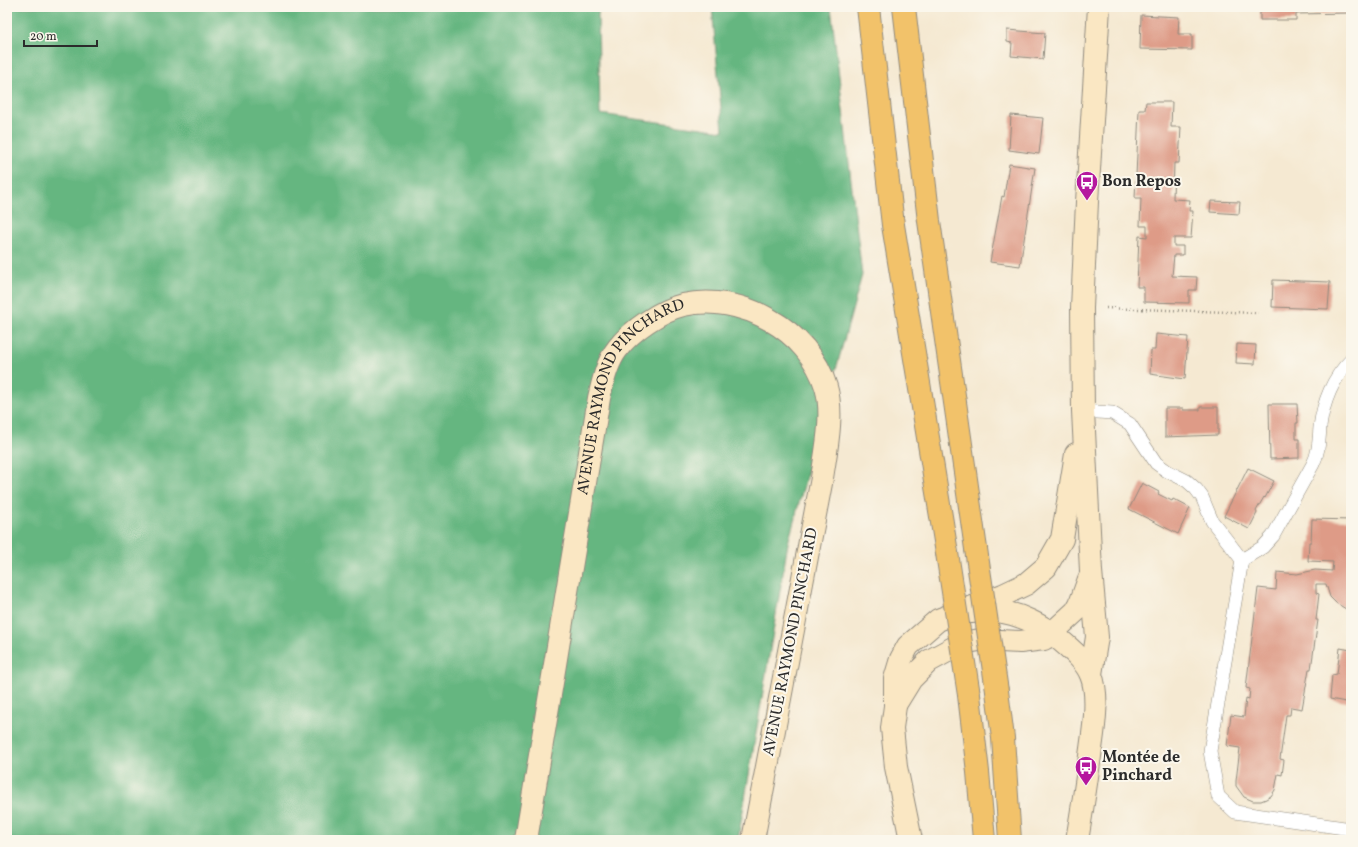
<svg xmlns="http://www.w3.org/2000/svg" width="1358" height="847" viewBox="0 0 1358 847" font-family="Vollkorn,serif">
<rect width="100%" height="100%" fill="#fbf7ec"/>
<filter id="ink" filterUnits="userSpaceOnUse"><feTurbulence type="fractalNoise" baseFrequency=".025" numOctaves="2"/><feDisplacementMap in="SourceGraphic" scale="8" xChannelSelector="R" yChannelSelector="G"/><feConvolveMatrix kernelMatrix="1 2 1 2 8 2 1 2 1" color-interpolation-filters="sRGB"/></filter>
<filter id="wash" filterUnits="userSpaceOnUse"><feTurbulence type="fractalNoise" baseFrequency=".012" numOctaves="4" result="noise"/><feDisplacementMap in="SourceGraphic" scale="16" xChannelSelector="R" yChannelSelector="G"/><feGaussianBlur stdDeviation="0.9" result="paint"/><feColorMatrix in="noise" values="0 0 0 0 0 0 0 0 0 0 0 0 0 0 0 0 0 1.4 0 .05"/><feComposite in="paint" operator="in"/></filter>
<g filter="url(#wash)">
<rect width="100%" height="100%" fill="#f5e9d2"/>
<path fill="#65b680" stroke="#487056" d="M7 7H599L598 16 600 114 723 131 712 7H831L862 275 788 543 738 840H7Z"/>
<g id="blocks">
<g fill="#de9b87">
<path d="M1260 7H1351V13L1296 14V20H1260Z"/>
<path d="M1141 15 1179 17 1178 34H1192V50L1140 49Z"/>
<path d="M1007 30 1045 33 1043 59 1011 56 1012 43 1007 42Z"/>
<path d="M1146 102H1172L1171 127H1181L1179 163H1174L1173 199 1190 200 1189 211H1193L1191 238H1174V246H1183V255H1174L1172 276 1197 277 1196 290H1189V303L1144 302V287H1137L1139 236 1147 237V226H1140L1141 198H1135L1139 110H1145Z"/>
<path d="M1011 115 1043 118 1039 154 1009 150Z"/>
<path d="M1009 164 1035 168 1020 266 990 262 1002 196 1004 197Z"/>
<path d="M1211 201 1240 202 1239 214 1210 212Z"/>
<path d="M1273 280 1330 282 1328 309 1272 307Z"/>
<path d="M1156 334 1188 337 1185 379 1150 374 1151 350H1155Z"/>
<path d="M1237 344 1256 345 1255 364 1236 363Z"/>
<path d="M1269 404H1297L1298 423H1296V439H1299V458L1270 459Z"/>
<path d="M1200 407H1218V435L1165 437V408H1183V410H1200Z"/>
<path d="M1248 468 1274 481 1265 498 1264 497 1256 511 1257 513 1249 529 1224 516Z"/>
<path d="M1142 483 1159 492 1158 494 1172 501 1173 499 1190 508 1178 534 1129 509Z"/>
<path d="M1312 519 1351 520V612L1336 603 1330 597 1326 584H1316V593L1319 594 1316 620H1318L1311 669H1309L1302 709 1291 707 1290 715H1286L1280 759 1284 760 1282 775 1278 774 1275 790 1271 796 1266 799 1261 801H1253L1244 797 1236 786V781L1240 748 1227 746 1231 715 1244 717 1246 698 1249 699 1250 689 1246 688 1258 588 1276 590 1277 572 1297 574 1315 570 1332 571 1333 562 1308 561 1309 542H1311Z"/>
<path d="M1340 648 1351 650V703L1330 699 1332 675 1337 674Z"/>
</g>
</g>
</g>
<g filter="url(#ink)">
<use href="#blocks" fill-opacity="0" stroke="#908a7e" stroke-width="1"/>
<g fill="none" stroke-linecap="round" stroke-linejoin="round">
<g stroke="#908a7e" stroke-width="14">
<g id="lane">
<path d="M1083 411 1112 413 1130 424 1156 463 1167 471 1187 481 1196 489 1202 497 1212 521 1242 560 1210 751 1218 796 1235 812 1351 829"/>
<path d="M1242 560 1263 547 1273 536 1313 464C1319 452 1319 440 1320 427 1323 403 1333 377 1351 360"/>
</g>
</g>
<g stroke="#908a7e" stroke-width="24">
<g id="secondary">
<path d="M971 612C980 611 990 610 998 611 1019 614 1043 625 1059 639 1070 649 1085 660 1091 675 1100 697 1093 733 1090 756 1086 784 1082 812 1077 840"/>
<path d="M1091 674 1097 637 1091 571 1083 411 1082 308 1087 202 1099 7"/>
<path d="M895 705 911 679 929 661 953 648 967 642 980 640 1020 642 1044 639 1052 633 1076 611 1080 604 1089 579"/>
<path id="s1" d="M526 840 599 398C603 381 607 362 618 348 632 330 661 310 683 305 741 292 809 330 826 387 834 414 826 451 822 478L753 840"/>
<path d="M911 840 896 767 892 728 895 706V679L901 659 908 646 938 620 1003 595 1026 584 1046 567 1062 539 1076 454"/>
</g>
</g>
<g stroke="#908a7e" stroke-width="24">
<g id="highway">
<path d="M868 7 893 225 947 553"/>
<path d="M904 7 929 221 976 549"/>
<path d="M997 691 1003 738 1010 840"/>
<path d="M969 695 978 772 984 840"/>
</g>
</g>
<path stroke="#908a7e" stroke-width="2.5" stroke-dasharray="1 3" stroke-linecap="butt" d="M1106 308 1258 313"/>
<use href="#lane" stroke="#fff" stroke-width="13"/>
<use href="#secondary" stroke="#fae7c3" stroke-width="22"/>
<use href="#highway" stroke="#f2c26a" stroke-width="22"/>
<g stroke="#908a7e" stroke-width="24" stroke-linecap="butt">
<g id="highway-bridge">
<path d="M976 549 997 691"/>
<path d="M947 553 969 695"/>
</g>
</g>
<use href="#highway-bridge" stroke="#f2c26a" stroke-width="22"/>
</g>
</g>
<defs>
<g id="bus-pin" transform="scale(1.15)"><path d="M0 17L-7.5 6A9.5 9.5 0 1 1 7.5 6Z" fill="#b5179e" stroke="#fbf7ec"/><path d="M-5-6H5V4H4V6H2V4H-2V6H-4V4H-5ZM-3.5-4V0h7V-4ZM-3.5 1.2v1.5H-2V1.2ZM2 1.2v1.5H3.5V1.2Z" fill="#fff"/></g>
</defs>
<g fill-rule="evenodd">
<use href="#bus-pin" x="1087" y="182"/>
<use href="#bus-pin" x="1086" y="767"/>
</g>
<g text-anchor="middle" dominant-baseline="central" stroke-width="4" stroke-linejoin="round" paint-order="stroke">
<g font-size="16" font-weight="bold" fill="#2b2b2b" stroke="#fbf7ec" text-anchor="start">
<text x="1102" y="182">Bon Repos</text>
<text x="1102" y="758">Montée de<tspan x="1102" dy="18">Pinchard</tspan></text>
</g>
<g font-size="16" fill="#2b2b2b" stroke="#fbf7ec">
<text stroke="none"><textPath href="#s1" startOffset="466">AVENUE RAYMOND PINCHARD</textPath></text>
<text transform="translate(791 642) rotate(-79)">AVENUE RAYMOND PINCHARD</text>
</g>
</g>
<rect width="1358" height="847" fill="none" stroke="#fbf7ec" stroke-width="24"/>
<path d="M24 40v6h73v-6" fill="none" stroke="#2b2b2b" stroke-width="2"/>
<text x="30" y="40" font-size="12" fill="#2b2b2b" stroke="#fbf7ec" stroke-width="3" paint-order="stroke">20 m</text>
</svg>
